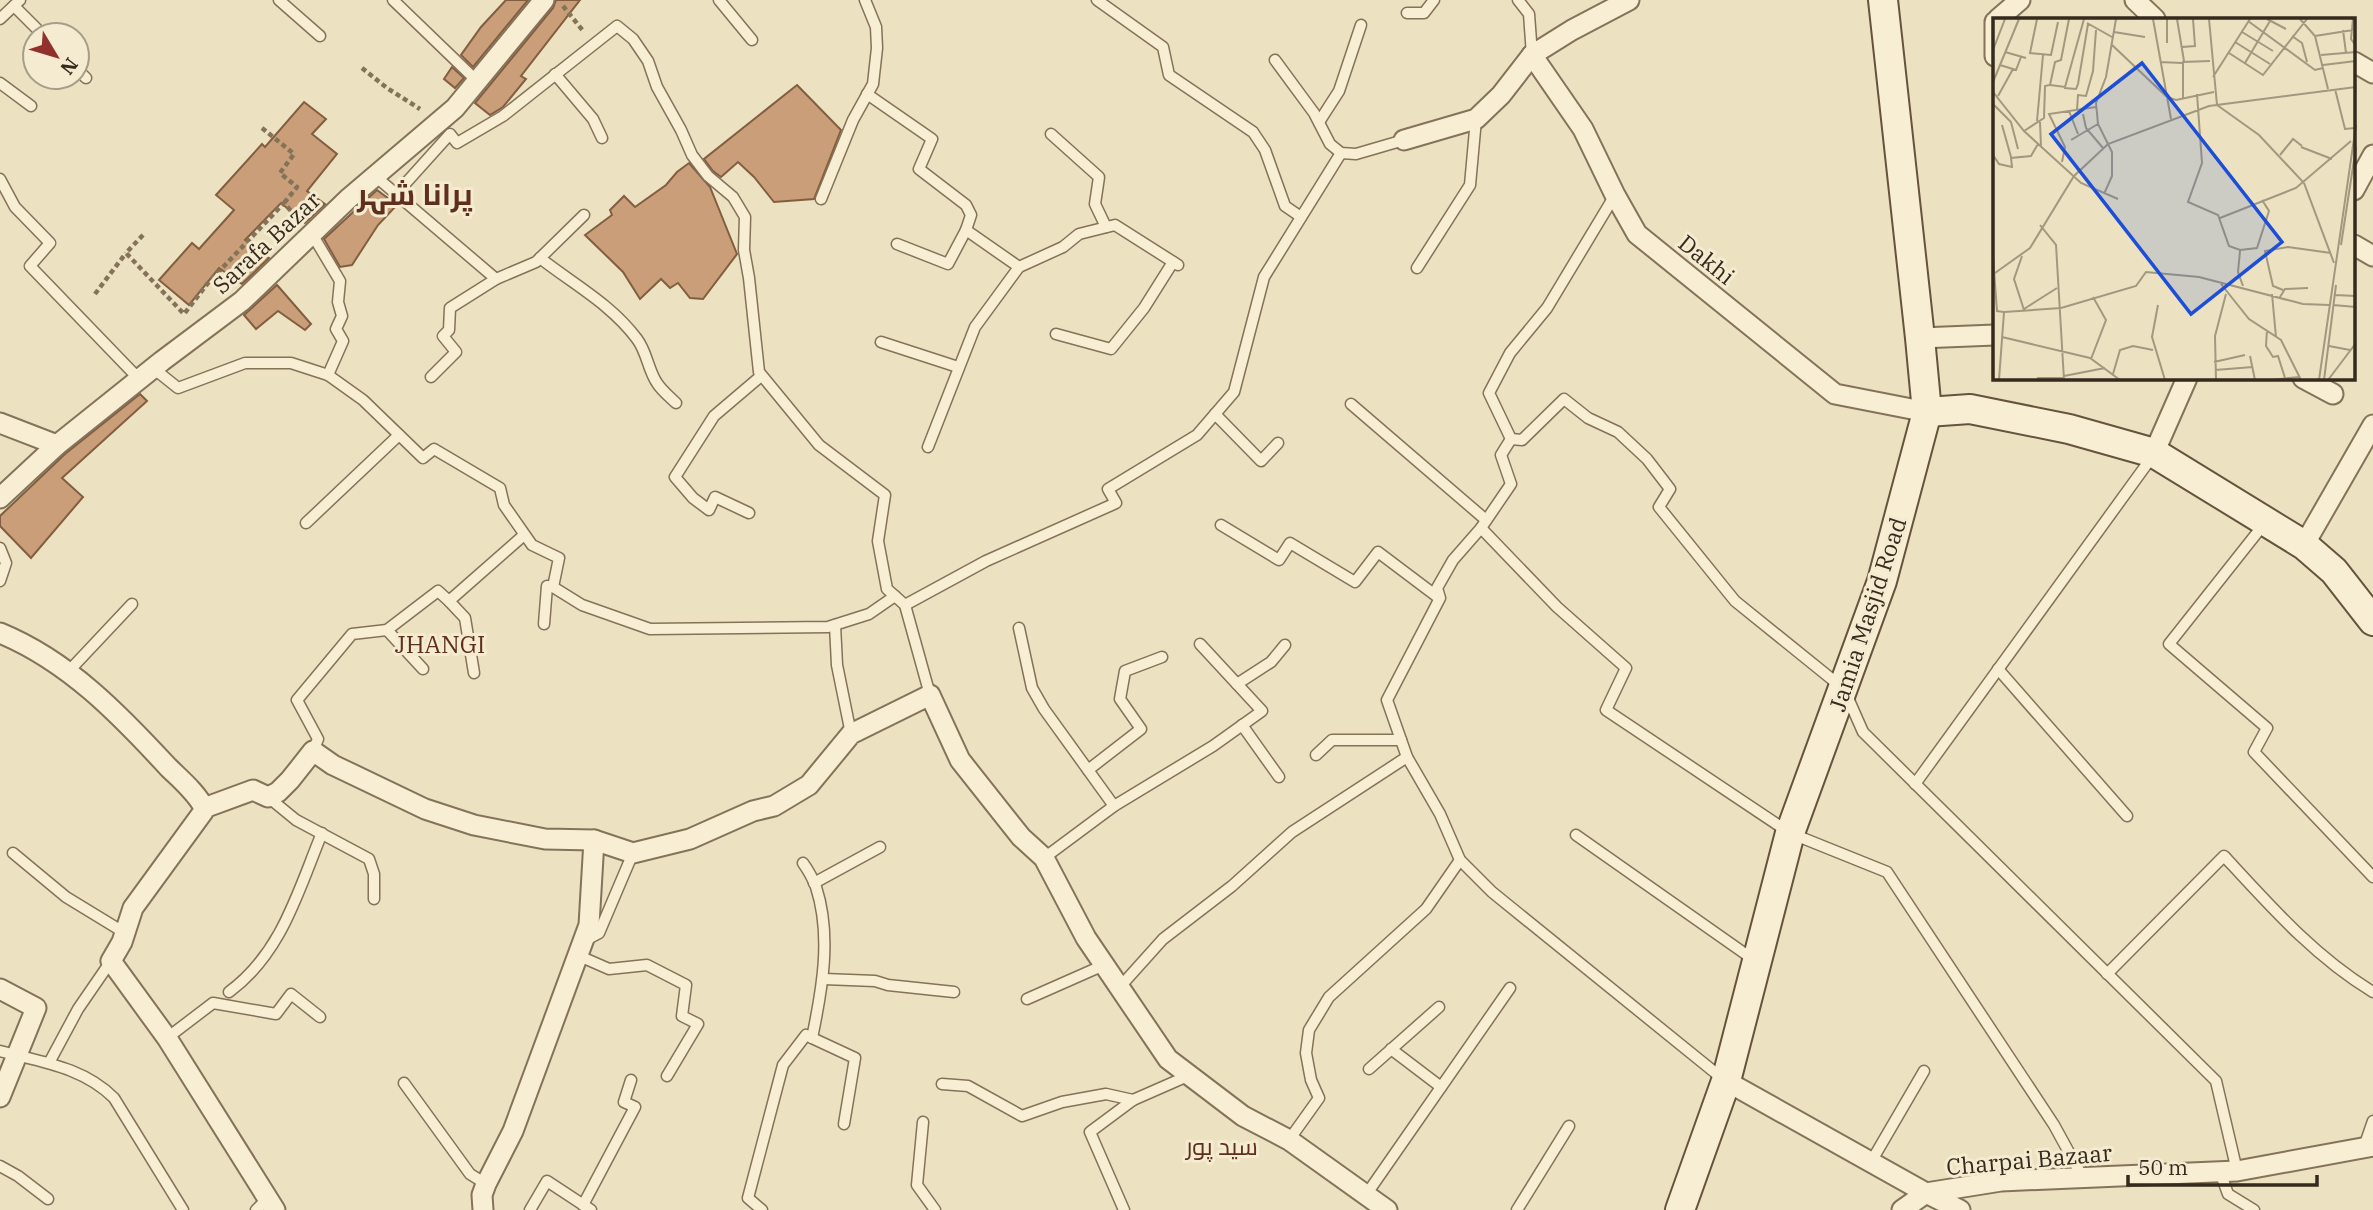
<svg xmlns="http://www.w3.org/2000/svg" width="2373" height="1210" viewBox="0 0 2373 1210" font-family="'IBM Plex Serif',Cairo,serif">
<rect width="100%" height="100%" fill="#ece1c1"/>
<g fill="#c99e78" stroke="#825e40" stroke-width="2">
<path d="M506 0H528L473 67 461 55 481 27Z"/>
<path d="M556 0H580L521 76 526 79 503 107 490 115 475 103 553 8Z"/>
<path d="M452 67 464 78 455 88 444 79Z"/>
<path d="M797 85 841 130 814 199 774 202 754 177 738 162 721 177 713 171 704 159Z"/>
<path d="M304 102 326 119 312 134 337 154 307 191 325 204 305 223 281 203 245 240 269 258 242 284 219 268 189 305 159 280 192 243 199 249 234 210 216 195 262 144 265 147Z"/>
<path d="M689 163 710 187 737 254 703 299 690 298 678 283 670 288 661 279 640 299 623 272 585 235 612 215 610 210 624 196 635 207 666 185 677 172Z"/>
<path d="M377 190 397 205 378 225 352 265 340 267 324 239Z"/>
<path d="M277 285 311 324 305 330 278 311 256 329 244 315Z"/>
<path d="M140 394 147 401 62 478 83 497 31 558 0 526V516L65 454Z"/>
</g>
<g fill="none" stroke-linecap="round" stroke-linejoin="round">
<g stroke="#847259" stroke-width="13">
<g id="lane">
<path d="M279 0 320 36"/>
<path d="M393 0 477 81"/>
<path d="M719 0 752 40"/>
<path d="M1097 0 1163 47 1169 75 1253 132 1265 150 1285 206 1301 217"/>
<path d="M1518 0 1529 14 1532 55"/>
<path d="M14 6 43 35"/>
<path d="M1407 13H1424L1434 0"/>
<path d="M0 19 20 0"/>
<path d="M1275 60 1314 113 1330 144 1341 153 1356 154 1404 140"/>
<path d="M77 69 86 78"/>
<path d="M555 74 593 119 602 138"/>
<path d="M0 83 31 106"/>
<path d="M867 94 932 139 919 169 966 205 971 215 966 230 948 264 897 244"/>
<path d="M1319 122 1339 91 1361 25"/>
<path d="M1051 134 1099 177 1095 204 1106 227"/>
<path d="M375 176 496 279"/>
<path d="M0 179 15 207 50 243 30 266 139 379"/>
<path d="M396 194 450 134 457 143 503 116 617 26 633 39 648 61 657 87 681 130 692 155 708 176 733 197 745 217 744 250 749 278 759 372 819 445 885 495 878 541 887 589 905 605 930 695"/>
<path d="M821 199 853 120 873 84 877 48 876 27 865 0"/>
<path d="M966 230 1019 267"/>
<path d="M312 234 340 281 338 302 342 316 336 329 343 341 328 375 363 400 423 458 434 449 500 488 504 505 532 545 559 558 553 587 582 605 650 629 828 627 869 614 895 596"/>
<path d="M540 258C573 284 611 304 637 339 647 352 648 370 657 383 662 391 670 397 676 403"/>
<path d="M1417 268 1470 185 1476 119"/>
<path d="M1056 334 1111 349 1144 308 1173 262"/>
<path d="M881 342 958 367"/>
<path d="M153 368 178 388 245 363H291L328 375"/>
<path d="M431 377 456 352 443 336 449 330 450 308 496 279 536 262 584 215"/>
<path d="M1351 404 1486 520"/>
<path d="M1215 414 1261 461 1278 443"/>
<path d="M1511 439 1522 440 1564 399 1588 418 1618 432 1647 459 1670 489 1659 507 1735 601 1844 689 1863 732 2216 1081 2237 1171"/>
<path d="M1511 439 1501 455 1511 484 1481 528 1453 560 1437 588 1440 598 1387 700 1407 757 1440 814 1460 860 1492 892 1723 1079"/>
<path d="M1511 439 1489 393 1510 353 1547 308 1615 195"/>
<path d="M928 447 975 327 1019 267 1063 247 1079 234 1115 225 1178 265"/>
<path d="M749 513 715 497 709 510 693 498 675 477 714 416 761 376"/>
<path d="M306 523 399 435"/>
<path d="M2264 524 2169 644 2267 728 2254 752 2373 877"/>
<path d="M1221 525 1279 560 1290 543 1355 582 1378 552 1439 598"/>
<path d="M1481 528 1557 607 1626 668 1606 710 1790 833 1887 872 2054 1125 2083 1178"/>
<path d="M0 548 6 563 0 581"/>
<path d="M449 601 465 618 474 673"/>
<path d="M905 605 986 561 1116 503 1108 489 1197 435 1234 392 1264 277 1341 153"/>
<path d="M544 624 547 586 553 587"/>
<path d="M835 625 837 665 851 734"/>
<path d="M1019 628 1032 688 1044 709 1114 806"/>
<path d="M387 630 423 669"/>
<path d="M1998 669 2127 816"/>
<path d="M68 672 132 604"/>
<path d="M1237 684 1271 662 1285 645"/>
<path d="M1242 725 1279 777"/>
<path d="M313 751 318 739 297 700 352 634 387 630 438 591 449 601 524 535"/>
<path d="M1316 755 1332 740H1401"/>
<path d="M1088 770 1141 729 1120 699 1125 671 1162 657"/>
<path d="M1915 784 2152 457"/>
<path d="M268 797 296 820 369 859 374 874V899"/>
<path d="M1576 835 1754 960"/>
<path d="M13 853 66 897 125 933"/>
<path d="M1044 858 1114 806 1213 746 1262 711 1200 644"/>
<path d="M814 883 880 847"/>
<path d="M584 941 599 933 633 853"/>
<path d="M577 955 609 969 647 965 686 985 682 1016 698 1024 667 1076"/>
<path d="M2107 974 2224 856C2270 906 2315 957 2373 992"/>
<path d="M824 979 875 981 888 985 954 992"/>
<path d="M1119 988 1163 939 1232 886 1292 832 1407 757"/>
<path d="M229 992C282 953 298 891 322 833"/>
<path d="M1027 999 1104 965"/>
<path d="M167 1038 213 1003 276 1014 291 994 320 1017"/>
<path d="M812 1038 855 1058 844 1124"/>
<path d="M1391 1049 1441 1087"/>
<path d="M0 1051C41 1062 83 1067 114 1098L183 1210"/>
<path d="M49 1063 78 1009 111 961"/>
<path d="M1369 1069 1439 1007"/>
<path d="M404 1083 470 1174 486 1184"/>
<path d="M942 1084 968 1086 1022 1116 1062 1102 1106 1094 1133 1100"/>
<path d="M923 1122 917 1185 935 1210"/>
<path d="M1289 1140 1319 1098 1311 1080 1306 1053 1309 1030 1329 997 1426 909 1460 860"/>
<path d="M2364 1147 2373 1121"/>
<path d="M1871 1162 1924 1071"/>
<path d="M0 1166 18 1176 48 1199"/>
<path d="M2220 1172 2228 1194 2254 1210"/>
<path d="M1366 1195 1510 988"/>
<path d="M583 1205 635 1107 624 1102 631 1080"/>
<path d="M256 1210 267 1199"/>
<path d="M530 1210 547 1181 591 1210"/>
<path d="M762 1210 748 1198 783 1065 806 1035 812 1038C822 990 832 936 816 887 813 879 808 870 803 863"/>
<path d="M1124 1210 1090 1132 1133 1100 1190 1075"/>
<path d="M1517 1210 1569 1126"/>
</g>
</g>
<g stroke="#847259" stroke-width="23">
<g id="street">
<path d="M2135 0 2155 19"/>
<path d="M1998 19 2020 0"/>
<path d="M1995 22V56"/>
<path d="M1532 55 1583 129 1615 195 1637 234 1835 394 1927 412"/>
<path d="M2354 62 2373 73"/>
<path d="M1404 140 1476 119 1501 95 1532 55 1572 30 1629 0"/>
<path d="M2354 190 2373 155"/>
<path d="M2354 245 2373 256"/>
<path d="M1920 338 1995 335"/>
<path d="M2303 378 2333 394"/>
<path d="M0 423 57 445"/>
<path d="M2154 453 2187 378"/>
<path d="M0 498 57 445 162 361 242 301 348 199 455 108 544 0"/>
<path d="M2304 545 2373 425"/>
<path d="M0 633C68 661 119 714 168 767 180 779 197 793 204 808"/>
<path d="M0 989 36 1008 0 1097"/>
<path d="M1726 1081 1926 1193 1960 1210"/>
<path d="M275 1210 167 1038 111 961 122 942 133 908 203 812 204 808 253 790 268 797 278 792 290 780 313 751 333 765 425 809 474 825 545 839 594 840 633 853 690 839 753 811 774 806 809 785 851 734 930 695 960 760 1021 837 1044 858 1086 938 1168 1059 1243 1116 1289 1140 1387 1210"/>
<path d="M483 1210 482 1195 486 1184 513 1131 589 925 594 840"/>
<path d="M1902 1210 1926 1193 2001 1181 2237 1171 2373 1146"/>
</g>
</g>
<g stroke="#66533d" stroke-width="32">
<g id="secondary">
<path d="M1927 412 1970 409 2069 429 2154 453 2304 545 2334 571 2373 621"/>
<path d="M1680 1210 1726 1081 1790 833 1882 581 1927 412 1920 338 1883 0"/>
</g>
</g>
<g stroke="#847259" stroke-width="4.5" stroke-dasharray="5 3.5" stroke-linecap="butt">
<path d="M563 6 584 32"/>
<path d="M362 68 387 88 420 109"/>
<path d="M262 128 294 154 280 173 297 187 284 203"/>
<path d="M143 235 126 253 184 314 208 283 284 203 297 218"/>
<path d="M95 294 126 253"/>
</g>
<use href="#lane" stroke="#f7eed3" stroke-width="10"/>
<use href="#street" stroke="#f7eed3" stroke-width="19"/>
<use href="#secondary" stroke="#f7eed3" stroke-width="28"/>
</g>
<g text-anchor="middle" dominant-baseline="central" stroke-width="6" stroke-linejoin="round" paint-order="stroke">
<g font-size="23" fill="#342a1d" stroke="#f4ebd0">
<text transform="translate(266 242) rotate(-43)">Sarafa Bazar</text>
<text transform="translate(1707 259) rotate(39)">Dakhi</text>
<text transform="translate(1867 614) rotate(-72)">Jamia Masjid Road</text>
<text transform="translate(2029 1159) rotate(-5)">Charpai Bazaar</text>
</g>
<g font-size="24" fill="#5f2f1e" stroke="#f4ebd0">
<text x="440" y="644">JHANGI</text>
<text x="1222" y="1146">سید پور</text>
</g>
<g font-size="30" font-weight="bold" fill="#5f2f1e" stroke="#f4ebd0">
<text x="415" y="193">پرانا شہر</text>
</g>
</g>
<g transform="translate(1993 18)">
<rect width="362" height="362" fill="#ece1c1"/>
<path fill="none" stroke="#a2987f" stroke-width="2" d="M44 1 37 35 58 37 65 4M160 1 178 101M174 1V25M184 1 191 43M216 1 224 87M274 1 293 11M307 1 322 18 335 71M360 1 358 21 363 28M255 3 322 52 330 50M94 5 119 19M350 12 353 35M121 14 152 19M249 14 280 33M299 18 309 25 314 44M322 18 360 12M242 24 277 46M118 26 174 79 183 82 221 74M189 29 202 28 200 1M0 32 12 1M12 34 33 40M236 35 270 57 314 1M328 37 363 34M167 44 189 45M252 45 277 3M7 47 23 52 28 39M330 47 363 43M220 59 257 1M0 64 26 1M57 67 72 69 91 1M71 70 83 71 85 66 95 6M342 71 352 111 362 110M0 74 31 113 88 165 125 181M204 76 209 145 195 184 225 197 236 228 247 232 264 230 276 193 269 182M5 78 20 51M190 80V44L217 43M0 86 18 104 25 131M224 87 266 117 311 165 341 245M84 92 85 77 93 78 100 53 103 12M76 93 85 116M90 96 93 110 110 130M44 103 50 37M47 104 48 129M9 107 18 139M31 113 51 100 52 68 57 67 62 44 68 42 76 1M78 122 105 106M308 129 339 141M0 137 6 146 19 149 18 140 38 138 45 126M287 137 300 121 309 128M69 144 72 129 56 96 103 89M111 176 119 158V134L105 106 103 85 113 59 123 1M227 200 303 170 358 123M47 207 63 227 71 362M348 227 363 129M247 233 245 254 250 268M29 238 21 261 31 292M0 239 4 293 11 294 6 362M2 255 37 230 81 158 115 126 216 88 363 69M228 266 256 301 288 322 308 362M290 272 280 268 272 233 295 229 338 235M279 276 283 319M342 277 363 278M287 279 292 271 315 270M165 287 159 319 172 362M340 287 363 289M31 291 64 270M11 294 68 290 143 268 153 254 206 259 310 286 336 287M274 312 273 328 280 339 285 338 292 360M9 319 97 340 127 362M336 328 357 332M257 338 262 362M98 341 113 302 100 279M221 344 252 337M222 352 260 349M120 356 127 332 140 328 160 332M71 358 112 350M44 360H71M223 362 222 318 233 276M276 362 307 359M326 362 363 107M331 362 343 267M335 362 363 325"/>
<path fill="#1d4ed8" fill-opacity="0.15" stroke="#1d4ed8" stroke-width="3.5" d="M149 45 289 224 198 296 58 116Z"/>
<rect width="362" height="362" fill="none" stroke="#342a1d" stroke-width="3.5"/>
</g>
<g transform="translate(56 56) rotate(128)"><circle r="33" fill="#f4ebd0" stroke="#a79e88" stroke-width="2"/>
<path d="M0-5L12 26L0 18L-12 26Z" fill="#91302c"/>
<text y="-10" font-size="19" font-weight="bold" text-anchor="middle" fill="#342a1d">N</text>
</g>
<path d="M2128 1175v10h189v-10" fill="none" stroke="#342a1d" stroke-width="3.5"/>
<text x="2138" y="1175" font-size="21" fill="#342a1d" stroke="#f4ebd0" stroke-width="5" paint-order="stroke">50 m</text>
</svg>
